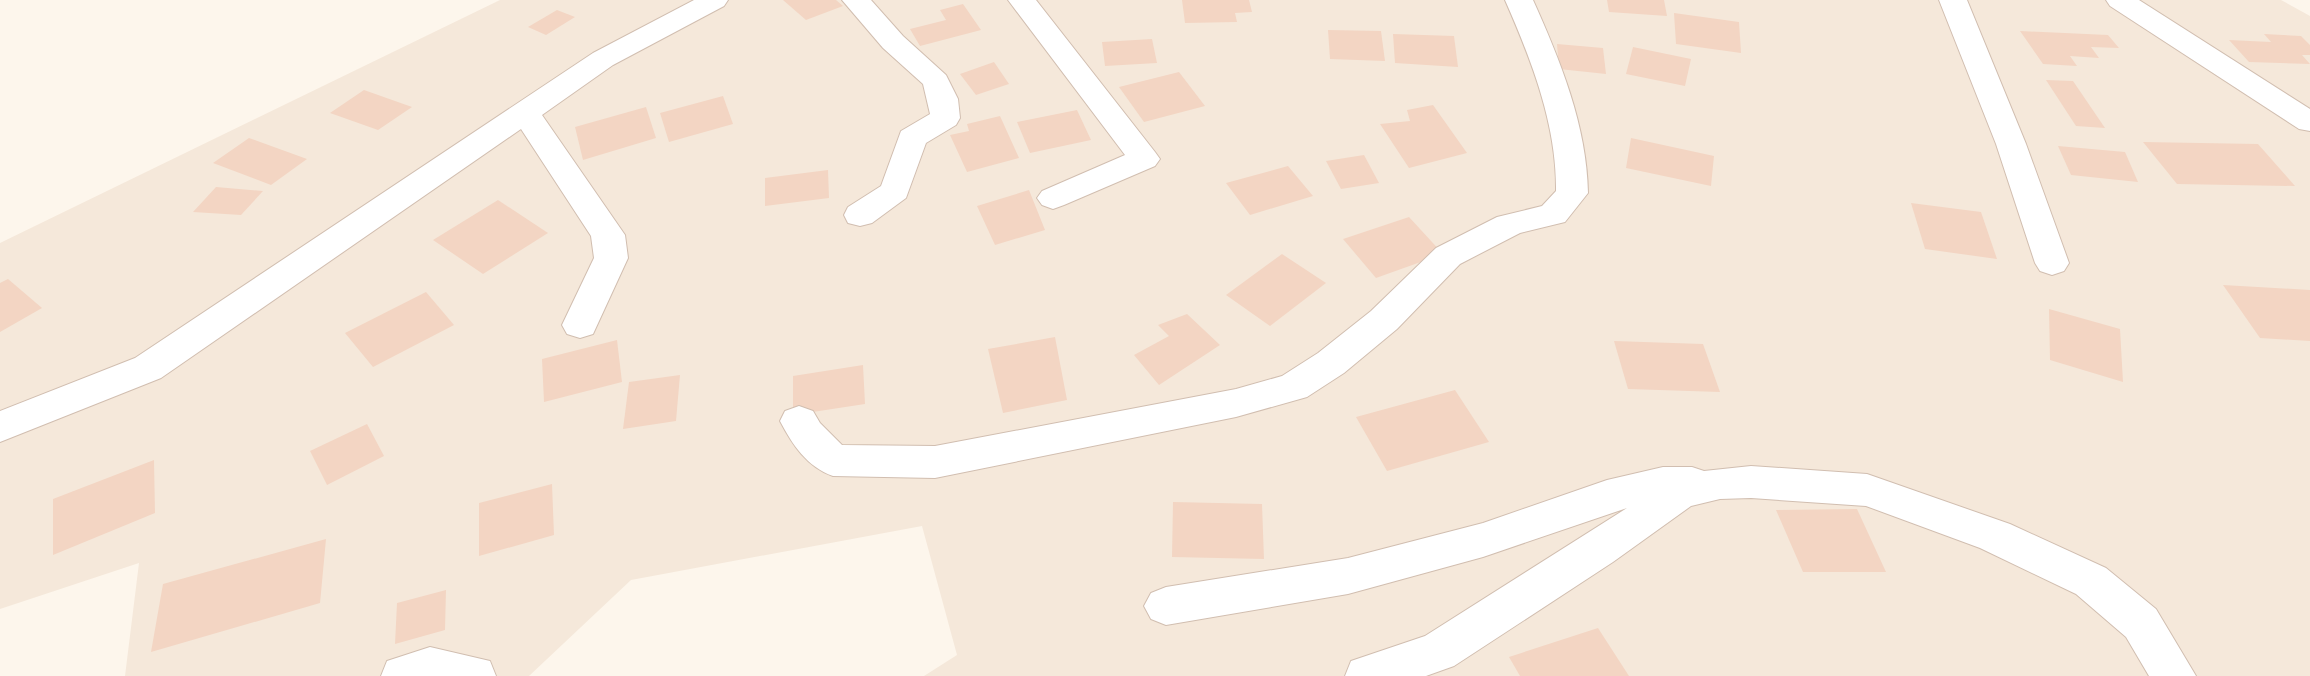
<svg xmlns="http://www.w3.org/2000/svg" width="2310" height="676" viewBox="0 0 2310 676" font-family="Ubuntu,sans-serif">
<rect width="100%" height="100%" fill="#fdf6ec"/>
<path fill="#f5e8da" d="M500 0H2281L2310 16V676H924L957 655 922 526 631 580 529 676H125L139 563 0 609V243Z"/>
<g fill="#f3d5c3">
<path d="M783 0H836L843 6 806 20Z"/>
<path d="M1182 0H1249L1252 12 1235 13 1237 22 1185 23Z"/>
<path d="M1607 0H1664L1667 16 1609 12Z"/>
<path d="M963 4 981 30 920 46 910 29 946 20 940 10Z"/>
<path d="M557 10 575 17 546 35 528 27Z"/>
<path d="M1674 13 1739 22 1741 53 1676 44Z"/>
<path d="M1328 30 1381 31 1385 61 1330 59Z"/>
<path d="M2020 31 2108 35 2119 48 2091 47 2099 58 2070 56 2077 66 2043 64Z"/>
<path d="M1393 34 1454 36 1458 67 1395 63Z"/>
<path d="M2264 34 2301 36 2310 45V55H2302L2310 64 2249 62 2229 40 2271 42Z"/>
<path d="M1152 39 1157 63 1105 66 1102 42Z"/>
<path d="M1557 44 1603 48 1606 74 1559 69Z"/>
<path d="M1633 47 1691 59 1685 86 1626 74Z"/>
<path d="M994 62 1009 84 976 95 960 74Z"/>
<path d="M1179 72 1205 106 1144 122 1119 87Z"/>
<path d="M2046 80 2073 81 2105 128 2076 126Z"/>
<path d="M364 90 412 107 378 130 330 113Z"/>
<path d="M723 96 733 124 669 142 660 113Z"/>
<path d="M1433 105 1467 153 1409 168 1380 124 1410 121 1407 110Z"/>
<path d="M646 107 656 138 583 160 575 127Z"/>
<path d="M1077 110 1091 140 1030 153 1017 122Z"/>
<path d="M1000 116 1019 158 967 172 950 135 969 131 967 124Z"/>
<path d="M249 138 307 159 271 185 213 163Z"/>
<path d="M1631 138 1714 156 1711 186 1626 168Z"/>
<path d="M2143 142 2258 144 2295 186 2177 184Z"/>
<path d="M2058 146 2125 152 2138 182 2071 175Z"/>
<path d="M1364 155 1379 183 1341 189 1326 161Z"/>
<path d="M1288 166 1313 196 1250 215 1226 183Z"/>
<path d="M828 170 829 198 765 206V178Z"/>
<path d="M216 187 263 191 241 215 193 212Z"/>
<path d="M1029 190 1045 230 995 245 977 206Z"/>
<path d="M498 200 548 233 483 274 433 240Z"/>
<path d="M1911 203 1981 212 1997 259 1925 249Z"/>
<path d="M1409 217 1443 254 1376 278 1343 239Z"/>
<path d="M1282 254 1326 283 1270 326 1226 295Z"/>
<path d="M8 279 42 308 0 332V283Z"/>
<path d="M2223 285 2310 290V341L2260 338Z"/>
<path d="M426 292 454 325 373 367 345 333Z"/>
<path d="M2049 309 2120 329 2123 382 2050 360Z"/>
<path d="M1187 314 1220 345 1159 385 1134 355 1169 336 1158 325Z"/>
<path d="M1055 337 1067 400 1003 413 988 349Z"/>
<path d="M617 340 622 382 544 402 542 359Z"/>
<path d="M1614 341 1703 344 1720 392 1628 389Z"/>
<path d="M863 365 865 404 793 415V376Z"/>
<path d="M680 375 676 421 623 429 629 382Z"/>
<path d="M1455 390 1489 442 1387 471 1356 417Z"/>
<path d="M367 424 384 456 327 485 310 451Z"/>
<path d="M154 460 155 513 53 555V499Z"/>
<path d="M552 484 554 535 479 556V503Z"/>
<path d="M1173 502 1262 504 1264 559 1172 557Z"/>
<path d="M1857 509 1886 572H1803L1776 510Z"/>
<path d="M326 539 320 603 151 652 163 584Z"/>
<path d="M446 590 445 630 395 644 397 603Z"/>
<path d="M1598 628 1629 676H1520L1509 657Z"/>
</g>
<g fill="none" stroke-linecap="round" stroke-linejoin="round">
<g stroke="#d1beb0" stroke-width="2">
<g id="minor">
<path d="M694 0H728L724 6 613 65 542 115 625 235 628 258 593 334 580 338 567 334 562 325 594 258 591 236 521 129 161 378 0 442V411L135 358 593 53Z"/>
<path d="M842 0H871L903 36 946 75 958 99 960 118 956 125 926 143 906 198 872 223 860 226 848 223 844 215 848 207 881 186 901 131 930 114 923 84 883 48Z"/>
<path d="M1008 0H1036L1155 152 1160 159 1155 166 1064 205 1053 209 1042 205 1037 198 1042 191 1125 155Z"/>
<path d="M1505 0H1533C1560 60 1587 126 1588 193L1565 222 1520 233 1460 264 1397 329 1344 373 1307 397 1236 417 935 478 833 476C807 467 792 444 780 421L785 411 799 406 813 411 820 423 842 445 935 446 1236 389 1282 376 1318 353 1371 311 1436 248 1497 217 1542 206 1556 191C1557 125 1531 59 1505 0Z"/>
<path d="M1939 0H1967L2026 144 2069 263 2064 271 2052 275 2040 271 2035 263 1996 144Z"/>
<path d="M2106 0H2139L2310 109V131L2299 129 2110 6Z"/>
<path d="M1751 466 1867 474 2010 524 2106 568 2156 609 2196 676H2149L2126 637 2076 594 1980 548 1866 506 1751 498 1720 499 1691 506 1613 562 1454 666 1426 676H1345L1351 661 1425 636 1627 508 1483 557 1348 594 1166 625 1151 619 1144 606 1151 593 1166 587 1348 558 1483 523 1607 480 1663 467H1692L1704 471Z"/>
<path d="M430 647 490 661 496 676H381L387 661Z"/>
</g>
</g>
<use href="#minor" fill="#fff" fill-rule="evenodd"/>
</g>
</svg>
